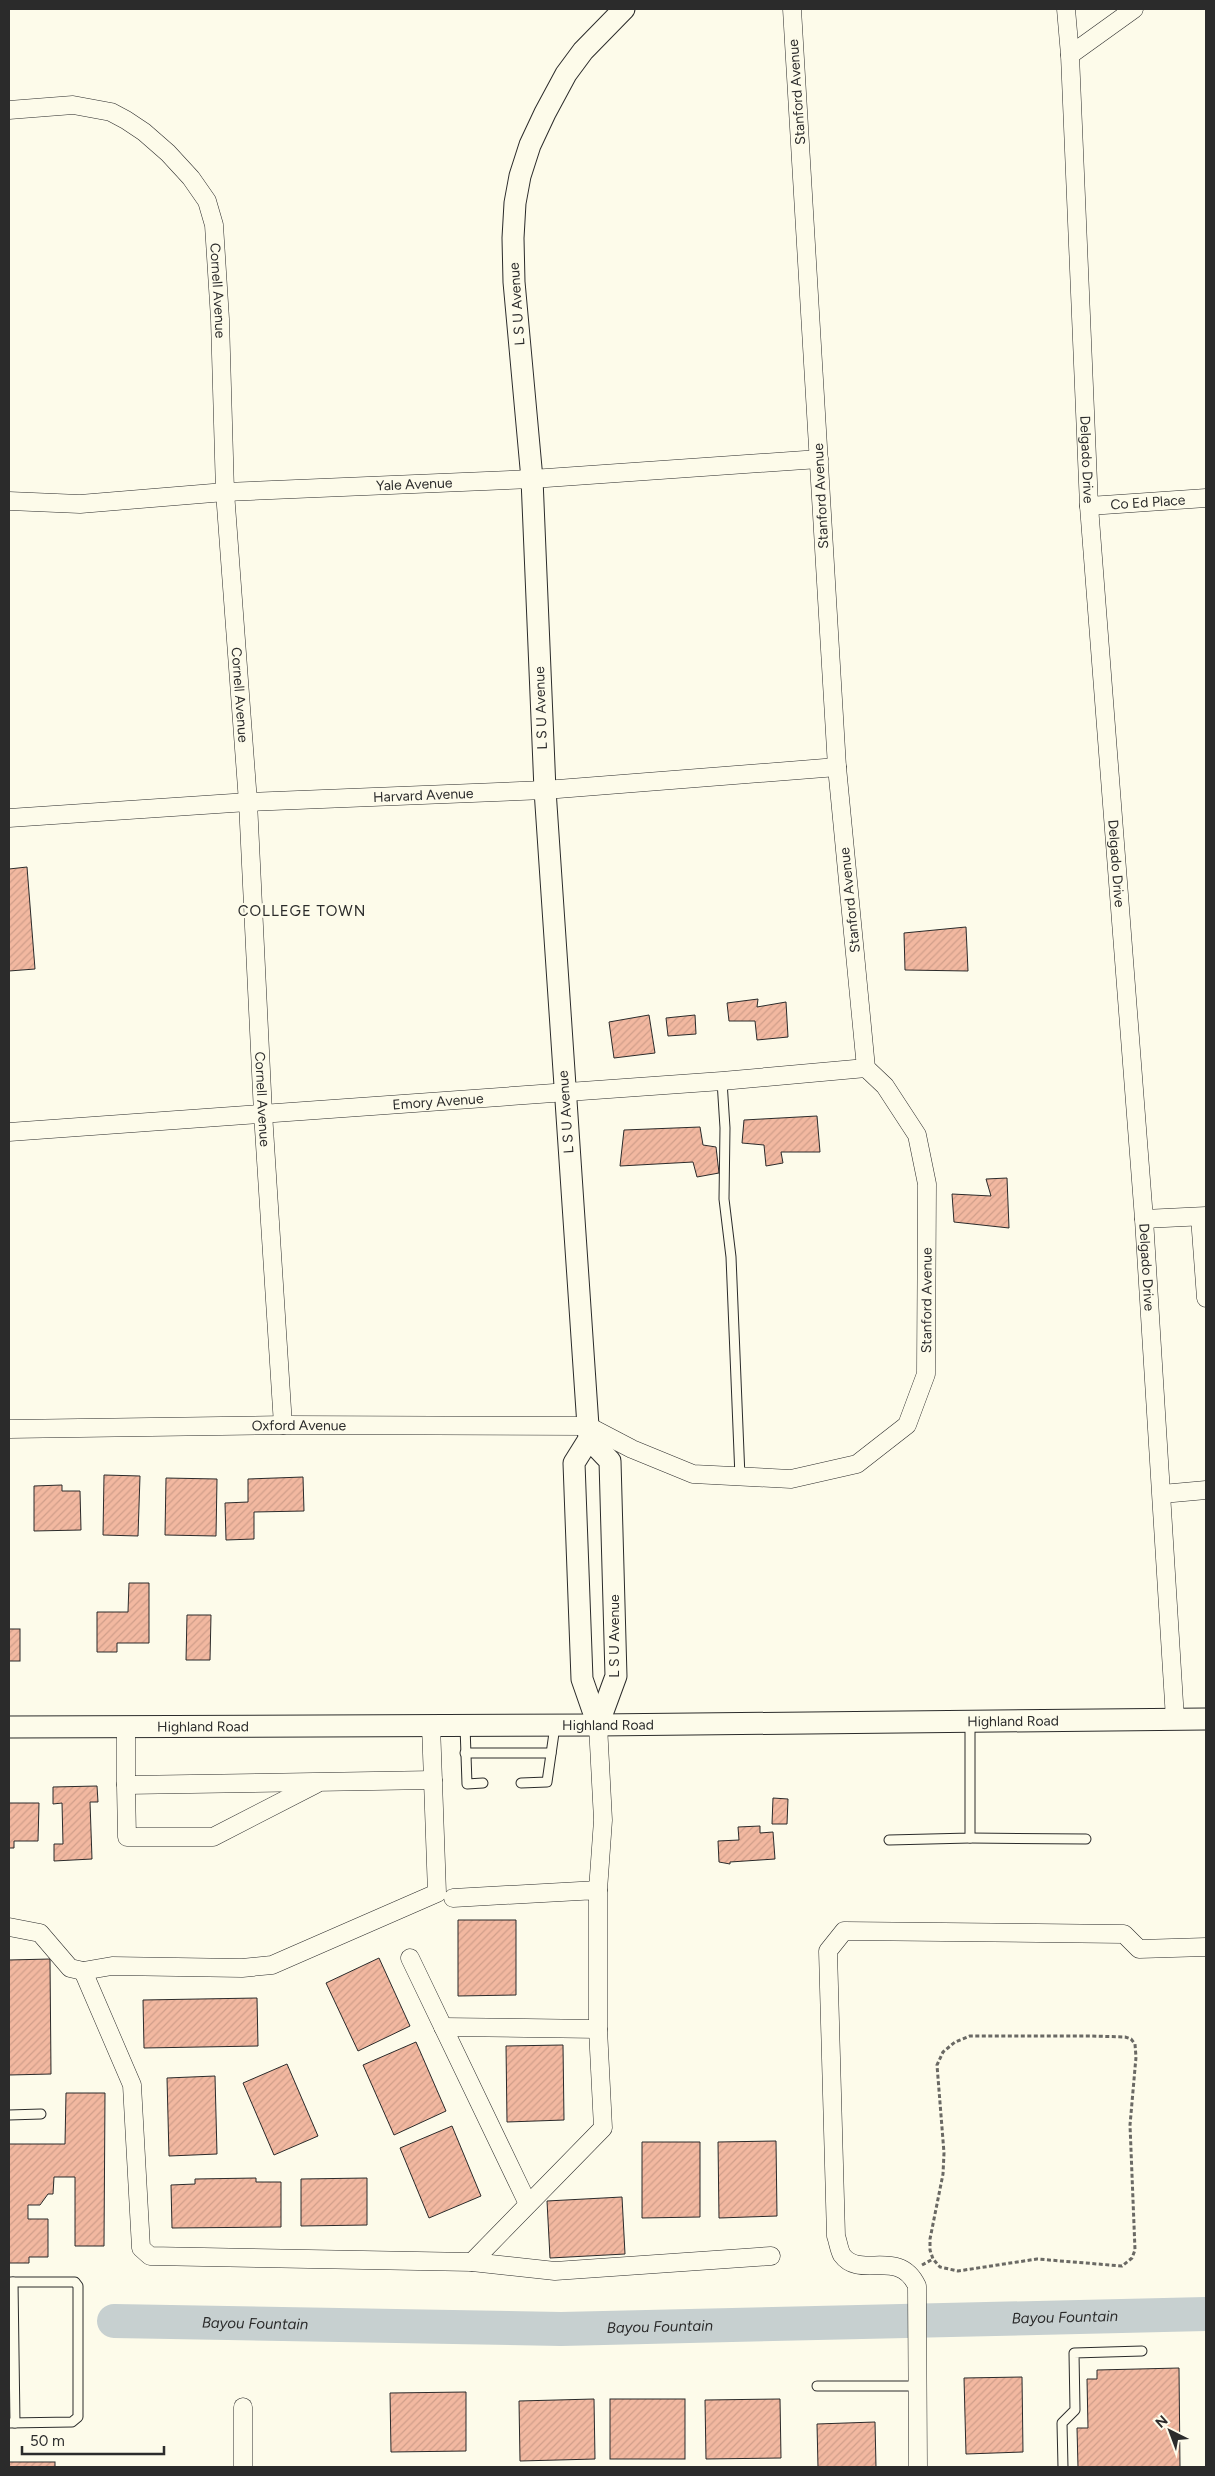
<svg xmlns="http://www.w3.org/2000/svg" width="1215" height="2476" viewBox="0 0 1215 2476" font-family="Figtree,sans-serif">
<defs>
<pattern id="building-hatch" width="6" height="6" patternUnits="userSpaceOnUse" patternTransform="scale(1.25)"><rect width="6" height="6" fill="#f2b8a0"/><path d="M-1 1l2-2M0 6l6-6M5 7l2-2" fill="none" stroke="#d09e8a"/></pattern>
</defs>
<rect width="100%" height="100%" fill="#fdfbea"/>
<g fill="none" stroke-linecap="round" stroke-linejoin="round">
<path stroke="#c7d0d0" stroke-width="34" id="s1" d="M114 2321 561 2329 1206 2314"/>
</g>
<g fill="url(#building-hatch)" stroke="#2b2b2b">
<path d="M27 867 35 969 9 971V869Z"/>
<path d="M966 927 968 971 905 970 904 933Z"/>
<path d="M758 999 757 1007 786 1002 788 1037 757 1040 755 1021H729L727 1003Z"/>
<path d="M649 1015 655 1053 614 1058 609 1022Z"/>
<path d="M695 1015 696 1034 668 1036 666 1018Z"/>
<path d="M817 1116 820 1152H781L783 1163 766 1166 764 1145 742 1143 744 1120Z"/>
<path d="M700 1127 703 1145 716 1147 719 1173 697 1177 693 1162 620 1166 624 1130Z"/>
<path d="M1007 1178 1009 1228 954 1222 952 1194 991 1196 986 1179Z"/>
<path d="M104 1475 140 1476 138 1536 103 1535Z"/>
<path d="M303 1477 304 1511 254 1512V1539L226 1540 225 1503 248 1502V1479Z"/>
<path d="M166 1478 217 1479 216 1536 165 1535Z"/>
<path d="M62 1485V1491H80L81 1530 34 1531V1486Z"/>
<path d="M129 1583H149V1643H117V1652H97V1612H128Z"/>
<path d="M187 1615H211L210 1660H186Z"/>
<rect x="9" y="1629" width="11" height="32"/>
<path d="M97 1786 98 1802H90L92 1859 54 1861V1844H63L62 1803 53 1804V1787Z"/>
<path d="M773 1798 788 1799 787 1824H772Z"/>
<path d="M9 1803H39L38 1841H14V1848H9Z"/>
<path d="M760 1826V1833L773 1832 775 1859 730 1862V1864L719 1862 718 1841 739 1840 738 1827Z"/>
<path d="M458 1920H516V1995L458 1996Z"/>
<path d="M379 1958 410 2026 358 2051 326 1983Z"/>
<path d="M50 1959 51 2074 9 2075V1960Z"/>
<path d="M257 1998 258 2046 144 2048 143 2000Z"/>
<path d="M416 2042 446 2111 394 2135 363 2065Z"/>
<path d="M563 2045 564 2120 507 2122 506 2046Z"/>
<path d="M287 2064 318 2136 274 2155 243 2083Z"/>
<path d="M215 2076 217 2154 169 2156 167 2078Z"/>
<path d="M66 2093H105L104 2246H75V2177H54L53 2194H48L40 2205H28V2219H48V2257H29V2263H9V2144H65Z"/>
<path d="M452 2126 481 2196 429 2218 400 2148Z"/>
<path d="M776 2141 777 2216 719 2218 718 2142Z"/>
<path d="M642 2142H700V2217L642 2218Z"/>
<path d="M256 2178V2182H281V2227L172 2228 171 2185 195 2184V2179Z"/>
<path d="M367 2178V2225L301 2226V2179Z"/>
<path d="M622 2197 625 2254 550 2258 547 2201Z"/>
<path d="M1179 2368 1180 2467H1078L1077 2428H1088L1087 2379H1097V2370Z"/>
<path d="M1022 2377 1023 2452 966 2454 964 2378Z"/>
<path d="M466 2392V2451L391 2452 390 2393Z"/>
<path d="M594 2399 595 2459 520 2461 519 2401Z"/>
<rect x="610" y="2399" width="75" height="60"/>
<path d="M780 2399 781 2458 706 2459 705 2400Z"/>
<path d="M875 2422 876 2467H818L817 2424Z"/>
<rect x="9" y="2462" width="46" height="5"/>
</g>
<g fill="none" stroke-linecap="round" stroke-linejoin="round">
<g stroke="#2b2b2b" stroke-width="11">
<g id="service">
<path d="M722 1081 725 1128 724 1199 731 1257 740 1477"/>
<path d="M465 1726 467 1784 483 1783"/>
<path d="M465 1753H551"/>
<path d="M521 1783 547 1782 555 1726"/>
<path d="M970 1838 1086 1839"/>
<path d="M889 1840 970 1838V1721"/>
<path d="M9 2115 41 2114"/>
<path d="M9 2282H75L78 2286V2417L72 2422 9 2423"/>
<path d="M13 2282 15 2423"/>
<path d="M817 2386H918"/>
<path d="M1063 2467 1062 2423 1075 2410 1074 2353 1142 2351"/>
</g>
</g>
<g stroke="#2b2b2b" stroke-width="19">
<g id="minor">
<path id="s2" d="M1066 9 1070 55 1089 506 1144 1219 1175 1719"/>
<path d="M1070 55 1134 9"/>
<path id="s3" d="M9 110 73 105 111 112 126 120 144 132 168 153 191 178 207 201 214 225 220 319 225 492 248 802 263 1113 283 1425"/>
<path id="s4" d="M9 501 80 504 225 492 532 479 819 459"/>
<path id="s5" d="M1089 506 1206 498"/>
<path id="s6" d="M9 818 248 802 545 790 837 767"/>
<path id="s7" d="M9 1132 722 1081 866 1068"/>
<path d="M1200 1217 1206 1298"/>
<path d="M1144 1219 1206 1216"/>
<path id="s8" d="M9 1429 283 1425 588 1426 632 1449 693 1474 791 1479 857 1464 907 1425 926 1374 927 1184 917 1135 885 1086 866 1068 837 767 792 9"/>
<path d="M1162 1494 1206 1490"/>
<path d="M126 1726V1785L433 1780"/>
<path d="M126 1785 127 1837H213L316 1784"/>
<path d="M598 1890 603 1820 598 1725"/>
<path d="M453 1898 598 1890V2029L603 2128 472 2262"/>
<path d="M9 1927 40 1933 70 1968 83 1971 112 1966 242 1968 272 1965 437 1893 431 1725"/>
<path d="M410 1958 528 2204"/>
<path d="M83 1971 132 2085 141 2248 150 2256 472 2262 555 2271 771 2256"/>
<path d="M443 2027 598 2029"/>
<path d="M243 2407V2467"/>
<path d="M918 2467 917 2286C899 2247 860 2280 842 2255 839 2250 838 2241 836 2236L828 1951 844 1931 1124 1934 1139 1949 1206 1947"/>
</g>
</g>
<g stroke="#2b2b2b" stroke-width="23">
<g id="tertiary">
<path d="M589 1439 610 1461 616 1676 598 1725"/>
<path d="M598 1725 582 1679 574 1463 589 1439 588 1426 545 790 532 479 514 282 513 238 515 203 520 176 530 145 545 113 566 74 583 51 624 9"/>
<path id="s9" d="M9 1727 598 1725 1206 1719"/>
</g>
</g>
<path stroke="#6a6964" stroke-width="3" stroke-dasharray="4 2.5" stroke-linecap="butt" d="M922 2265 933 2259 930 2250V2239L943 2174 944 2153 937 2065 943 2052 955 2042 970 2036H1090L1125 2037 1131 2039 1135 2044 1136 2057 1130 2125 1135 2250 1132 2258 1122 2266 1037 2259 958 2271 940 2267 933 2259"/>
<use href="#service" stroke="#fdfbea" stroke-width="9"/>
<use href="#minor" stroke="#fdfbea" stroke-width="18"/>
<use href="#tertiary" stroke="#fdfbea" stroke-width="21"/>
</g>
<g text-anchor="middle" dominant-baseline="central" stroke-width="4" stroke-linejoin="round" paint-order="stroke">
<g font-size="14" fill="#2b2b2b" stroke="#fdfbea">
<text transform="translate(797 92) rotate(-94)">Stanford Avenue</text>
<text stroke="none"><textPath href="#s3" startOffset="326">Cornell Avenue</textPath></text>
<text transform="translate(517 304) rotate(-94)">L S U Avenue</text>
<text stroke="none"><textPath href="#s2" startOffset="451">Delgado Drive</textPath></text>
<text stroke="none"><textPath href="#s4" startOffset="406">Yale Avenue</textPath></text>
<text transform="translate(821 496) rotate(-93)">Stanford Avenue</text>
<text stroke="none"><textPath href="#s5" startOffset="59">Co Ed Place</textPath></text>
<text stroke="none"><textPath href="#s3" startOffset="731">Cornell Avenue</textPath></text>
<text transform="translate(541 708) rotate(-92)">L S U Avenue</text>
<text stroke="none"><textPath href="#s6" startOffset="415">Harvard Avenue</textPath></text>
<text stroke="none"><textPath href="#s2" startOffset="856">Delgado Drive</textPath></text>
<text transform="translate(850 900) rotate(-96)">Stanford Avenue</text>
<text stroke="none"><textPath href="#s3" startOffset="1136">Cornell Avenue</textPath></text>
<text stroke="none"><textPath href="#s7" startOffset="430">Emory Avenue</textPath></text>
<text transform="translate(566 1112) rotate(-94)">L S U Avenue</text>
<text stroke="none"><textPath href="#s2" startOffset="1261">Delgado Drive</textPath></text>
<text stroke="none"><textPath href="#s8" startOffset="1052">Stanford Avenue</textPath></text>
<text stroke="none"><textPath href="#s8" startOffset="290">Oxford Avenue</textPath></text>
<text transform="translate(614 1636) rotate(-90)">L S U Avenue</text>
<text stroke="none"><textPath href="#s9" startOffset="1004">Highland Road</textPath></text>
<text stroke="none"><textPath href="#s9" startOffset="599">Highland Road</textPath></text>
<text stroke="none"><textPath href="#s9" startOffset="194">Highland Road</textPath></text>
</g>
<g font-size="15" letter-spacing="1" fill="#2b2b2b" stroke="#fdfbea">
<text x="302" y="911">COLLEGE TOWN</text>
</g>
<g font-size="15" font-style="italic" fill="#2b2b2b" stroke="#fdfbea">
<text stroke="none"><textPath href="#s1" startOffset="951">Bayou Fountain</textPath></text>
<text stroke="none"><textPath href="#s1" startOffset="141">Bayou Fountain</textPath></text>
<text stroke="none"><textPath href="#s1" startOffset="546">Bayou Fountain</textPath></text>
</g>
</g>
<rect width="1215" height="2476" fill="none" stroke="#2b2b2b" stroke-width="20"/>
<g transform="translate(1170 2431) rotate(318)" stroke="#fdfbea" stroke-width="4" paint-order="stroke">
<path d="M0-4L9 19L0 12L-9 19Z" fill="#2b2b2b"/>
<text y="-8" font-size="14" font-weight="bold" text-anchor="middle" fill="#2b2b2b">N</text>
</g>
<path d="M22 2446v8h142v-8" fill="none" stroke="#2b2b2b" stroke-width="2.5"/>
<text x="30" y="2446" font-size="15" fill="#2b2b2b" stroke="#fdfbea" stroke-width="4" paint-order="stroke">50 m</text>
</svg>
